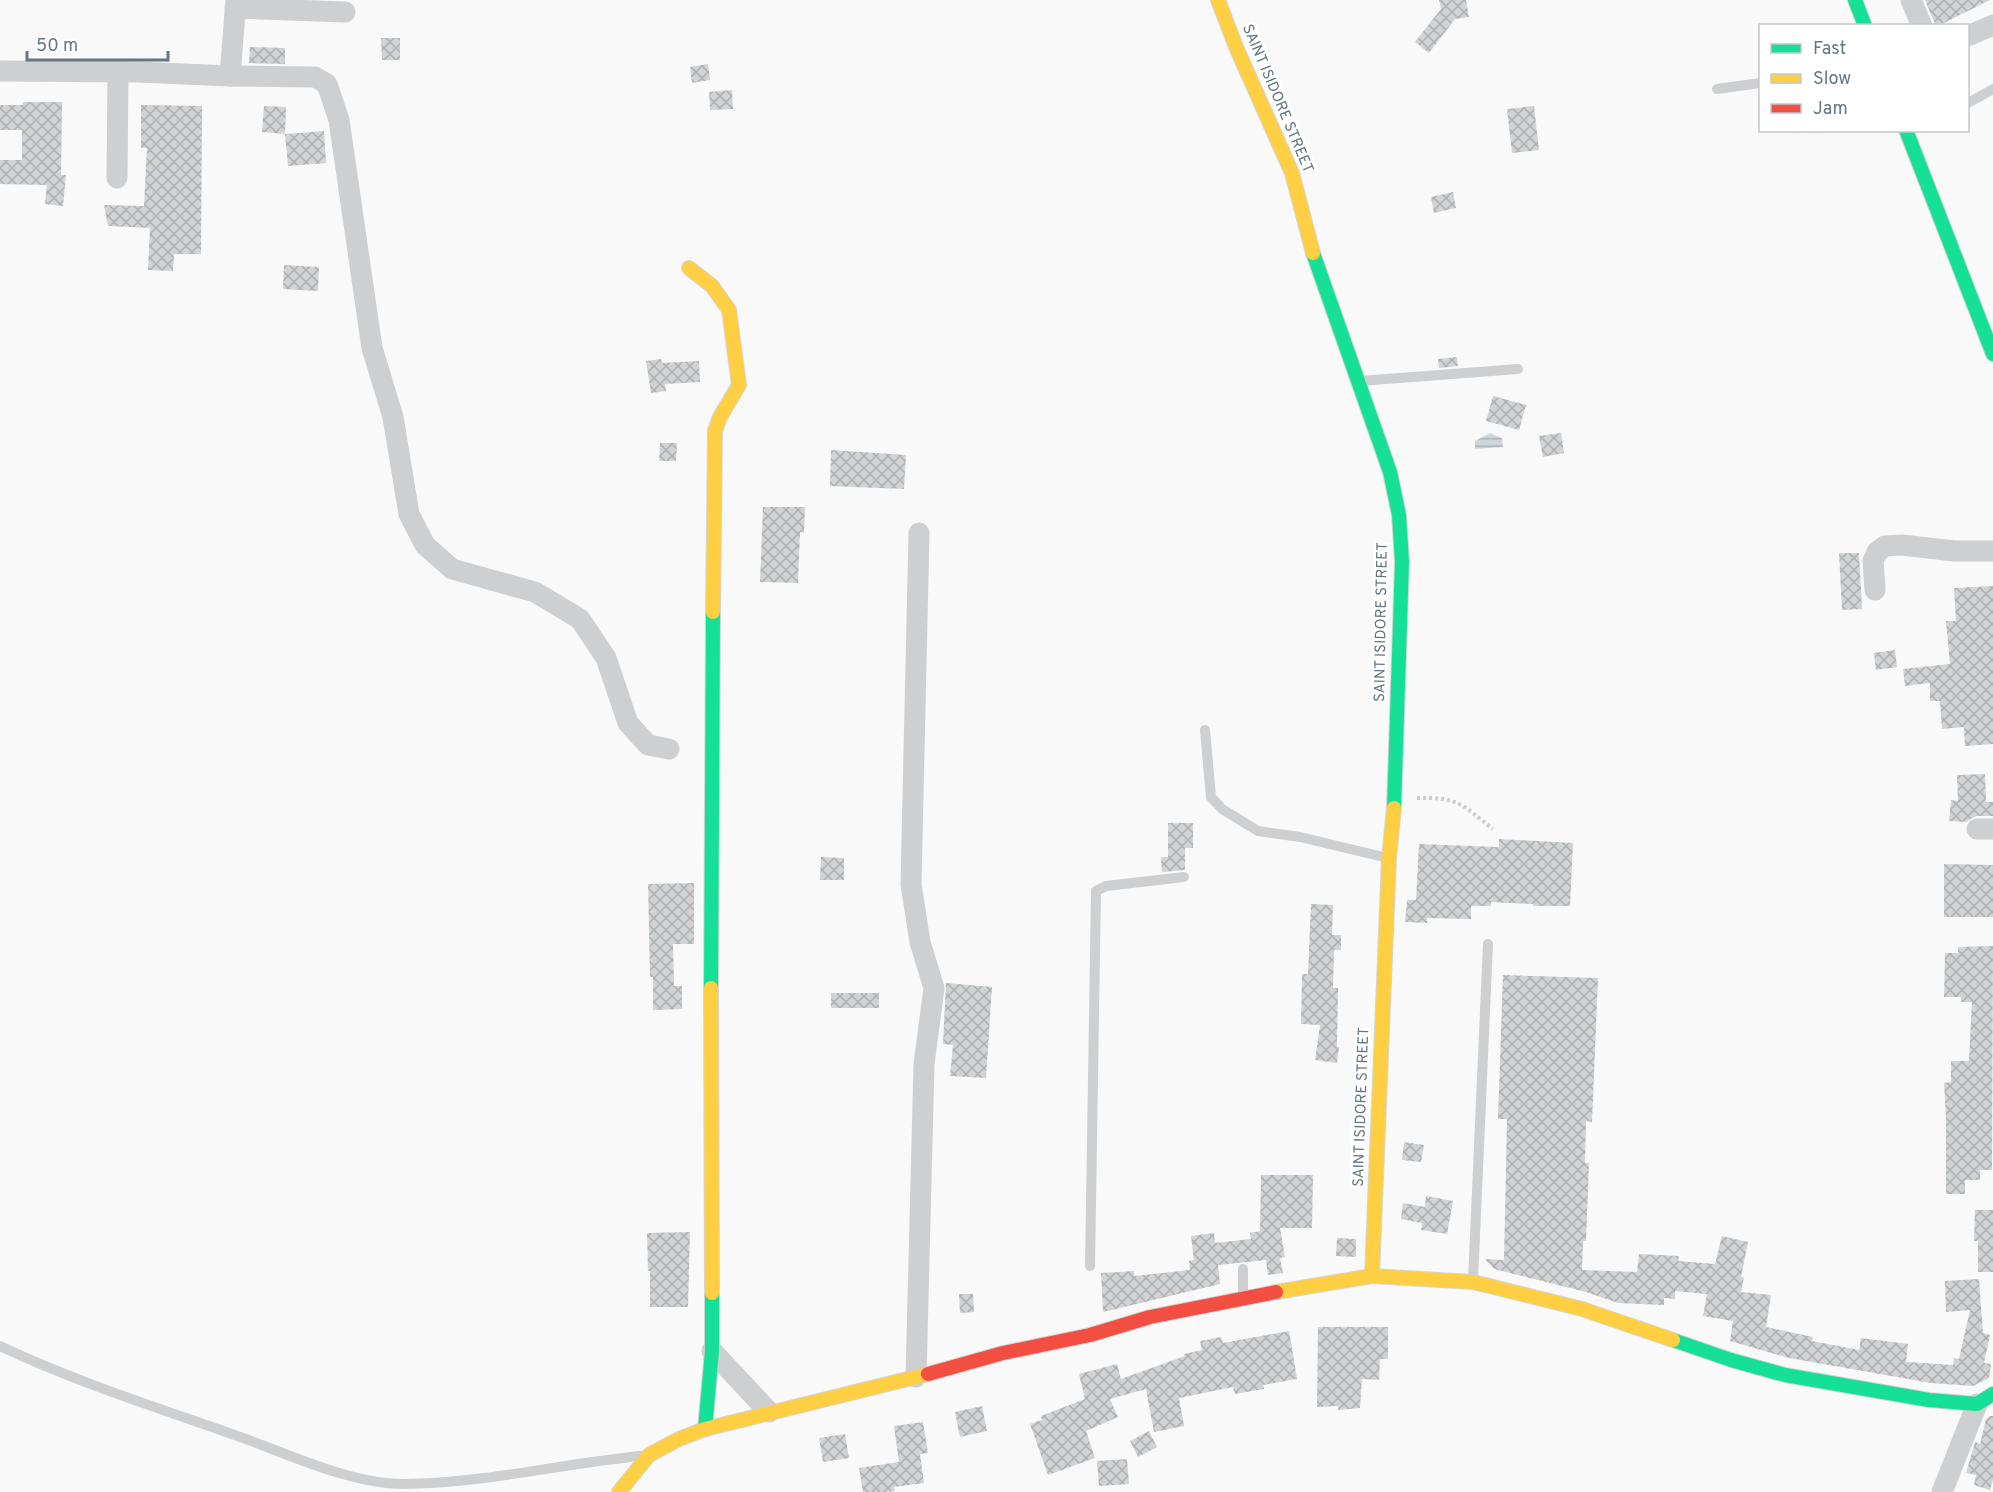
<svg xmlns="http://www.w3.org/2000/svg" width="1993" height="1492" viewBox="0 0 1993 1492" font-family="Overpass,sans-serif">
<defs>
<pattern id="water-rules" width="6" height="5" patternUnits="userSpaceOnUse" patternTransform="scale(1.5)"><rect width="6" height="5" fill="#ced6d9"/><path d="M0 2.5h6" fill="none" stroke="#abb2b5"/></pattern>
<pattern id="building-cross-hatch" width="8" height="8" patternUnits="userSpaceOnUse" patternTransform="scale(1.5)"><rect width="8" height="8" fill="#d0d2d3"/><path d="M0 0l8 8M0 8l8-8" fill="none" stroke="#acafb1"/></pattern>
</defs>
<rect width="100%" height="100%" fill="#f9f9f9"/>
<path fill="url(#water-rules)" d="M1490 433 1502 438 1503 447 1475 449V441Z"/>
<g fill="url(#building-cross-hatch)">
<path d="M1439 0H1466L1469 17 1455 19 1429 53 1415 42 1441 9Z"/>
<path d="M1925 0H1990L1938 26H1936Z"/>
<path d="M381 38H400V60H382Z"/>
<path d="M250 47 285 48V64L249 63Z"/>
<path d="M708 64 710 80 692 83 690 67Z"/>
<path d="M732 90 733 109 710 110 709 92Z"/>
<path d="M23 102H62L61 175H66L63 206 45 204 47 185 0 184V160H22V130H0V105H23Z"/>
<path d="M141 105 202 106 201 254H174L173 271 148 270 150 228 108 226 104 205 144 206 147 148H141Z"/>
<path d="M264 106 286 107 285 134 262 132Z"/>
<path d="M1534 106 1539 150 1512 153 1507 109Z"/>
<path d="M324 131 326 163 288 166 285 134Z"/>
<path d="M1453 192 1456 208 1434 213 1431 197Z"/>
<path d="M284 265 319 267 318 291 283 289Z"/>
<path d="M1457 357 1458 366 1439 368 1438 359Z"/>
<path d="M661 359 662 363 699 361 700 382 665 384 666 391 651 393 646 361Z"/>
<path d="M1493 396 1526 405 1519 430 1486 421Z"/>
<path d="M1561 433 1564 453 1543 457 1539 436Z"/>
<path d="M660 443H677L676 461H659Z"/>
<path d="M831 450 906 455 904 489 830 486Z"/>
<path d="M763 507H805L804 533 800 532 798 583 760 582Z"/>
<path d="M1839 553H1859L1862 609 1842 610Z"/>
<path d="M1993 586V744L1965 746 1964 727 1942 729 1940 701H1930V683L1905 686 1903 669 1950 664 1946 621H1956L1954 588Z"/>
<path d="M1895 650 1897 667 1876 670 1874 653Z"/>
<path d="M1985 774 1986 802H1993V816H1976L1966 822 1949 821 1951 800 1958 801 1957 775Z"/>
<path d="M1168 823H1193V848H1185V870L1162 872 1161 857H1168Z"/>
<path d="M1499 839 1573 843 1570 906H1533V904L1491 902V906H1471V919L1427 918V923L1405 922 1407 900H1416L1419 844 1499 847Z"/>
<path d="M821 857 844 858V880H820Z"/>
<path d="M1944 864 1993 865V917H1944Z"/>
<path d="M694 883V944H673L674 986H682V1009L653 1010V977H650L648 884Z"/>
<path d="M1311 904 1333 905 1332 935H1341V950H1334L1333 988H1338L1337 1047H1339L1337 1063 1315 1060 1320 1025 1301 1024 1302 974H1308Z"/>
<path d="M1993 946 1992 1170H1980V1180H1965V1194H1946V1117L1944 1083 1951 1082V1061H1969L1972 1002H1961V997H1944L1945 953H1958V947Z"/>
<path d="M1503 975 1598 978 1592 1122 1586 1121 1585 1163H1589L1586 1241H1583L1582 1270 1637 1272 1639 1254 1679 1256 1678 1261 1715 1264 1722 1236 1748 1242 1741 1277H1744L1741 1292 1771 1295 1766 1327 1813 1337 1812 1341 1859 1350 1861 1338 1908 1344 1906 1362 1953 1365 1954 1358 1959 1359 1970 1310 1946 1312 1945 1281 1979 1279 1983 1333 1990 1335 1984 1363 1991 1364 1989 1378 1973 1386 1931 1383 1789 1358 1730 1341 1733 1321 1703 1316 1707 1294 1675 1291V1299L1664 1298V1305L1618 1303 1586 1292 1494 1269 1485 1259 1504 1260 1507 1119H1498Z"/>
<path d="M946 983 992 987 986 1078 950 1076 953 1045 943 1044Z"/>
<rect x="831" y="993" width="48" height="15"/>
<path d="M1404 1142 1424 1145 1421 1162 1402 1160Z"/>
<path d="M1261 1175H1313L1312 1228H1280L1285 1257 1280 1258 1283 1273 1268 1275 1266 1260 1218 1265 1220 1284 1103 1312 1101 1273 1134 1271V1276L1190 1270 1189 1261 1194 1260 1191 1236 1214 1233 1215 1243 1251 1239 1250 1233 1260 1231Z"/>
<path d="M1426 1196 1453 1201 1447 1234 1421 1230 1422 1223 1401 1219 1403 1203 1425 1207Z"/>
<path d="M1975 1210H1993V1272H1978V1241H1974Z"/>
<path d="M690 1232 688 1307H650V1271H648L647 1233Z"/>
<path d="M1337 1238 1356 1239V1257L1336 1256Z"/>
<path d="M959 1294H973L974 1312 960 1313Z"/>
<path d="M1318 1327H1388V1359H1380L1379 1380 1362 1379 1360 1408 1338 1410V1406L1317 1407Z"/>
<path d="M1289 1331 1297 1379 1263 1385 1264 1389 1235 1394 1233 1387 1179 1398 1184 1426 1154 1432 1146 1389 1110 1399 1118 1417 1086 1431 1095 1458 1048 1475 1030 1424 1042 1420 1041 1416 1085 1399 1079 1374 1117 1364 1121 1379 1185 1356 1184 1354 1202 1350 1200 1341 1221 1337 1223 1343Z"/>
<path d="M982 1406 987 1431 960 1437 955 1412Z"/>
<path d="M1990 1416H1993V1480L1990 1490 1974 1485 1976 1475 1966 1473 1975 1442 1980 1444 1986 1419Z"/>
<path d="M923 1422 928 1453 920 1454 924 1483 894 1487 895 1491 886 1492H863L859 1468 899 1462 894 1426Z"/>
<path d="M1149 1431 1157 1447 1138 1457 1130 1441Z"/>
<path d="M845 1434 849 1458 823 1462 819 1438Z"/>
<path d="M1127 1459 1129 1484 1099 1486 1097 1461Z"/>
</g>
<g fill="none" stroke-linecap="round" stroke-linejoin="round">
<g stroke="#d5d6d7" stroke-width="16">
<g id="fast">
<path d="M1855 0 1865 26"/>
<path d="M1906 130 1993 354"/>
<path d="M1313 253 1390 472 1399 515 1402 562 1394 808"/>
<path d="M711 988 713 612"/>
<path d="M1673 1340 1731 1360 1785 1375 1929 1400 1977 1404 1993 1394"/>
<path d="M705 1429 712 1351V1293"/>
</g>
</g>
<g stroke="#d5d6d7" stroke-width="16">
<g id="slow">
<path d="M1218 0 1236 47 1292 173 1313 253"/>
<path d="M689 268 712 286 729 310 739 385 720 417 715 431 713 612"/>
<path d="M711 988 712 1293"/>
<path d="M1372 1276 1389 858 1394 808"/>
<path d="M1276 1292 1372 1276 1473 1282 1582 1309 1673 1340"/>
<path d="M619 1492 649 1455 679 1439 705 1429 928 1374"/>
</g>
</g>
<g stroke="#d5d6d7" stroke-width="16">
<path id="jam" d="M928 1374 1003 1353 1090 1335 1150 1317 1276 1292"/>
</g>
<path stroke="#cbcccd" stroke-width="4" stroke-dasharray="3 3" stroke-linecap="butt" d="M1417 798C1459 797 1461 804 1493 829"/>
<g stroke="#cecfd0" stroke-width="10">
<path d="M1717 89 1760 83"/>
<path d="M1968 103 1993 89"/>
<path d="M1360 381 1518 369"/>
<path d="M1205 730 1211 797 1222 809 1258 831 1300 837 1388 858"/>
<path d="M1090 1266 1096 891 1106 886 1184 877"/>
<path d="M1243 1269V1294"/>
<path d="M1473 1281 1488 944"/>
<path d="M0 1346C78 1383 162 1409 243 1438 290 1455 354 1485 405 1484 484 1483 561 1464 640 1456"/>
</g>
<g stroke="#cecfd0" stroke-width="21">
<path d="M1911 0 1922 26"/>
<path d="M235 8 345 12"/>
<path d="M1968 36 1993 25"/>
<path d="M0 71 138 72 230 76 236 0"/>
<path d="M230 76 315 77 327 84 339 120 372 348 393 417 409 514 425 545 452 569 535 592 580 619 606 658 628 723 648 745 669 749"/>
<path d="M117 178 118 72"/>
<path d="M1875 590 1873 561 1877 552 1885 546 1902 545 1954 551H1993"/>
<path d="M1977 829H1993"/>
<path d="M712 1351 769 1412"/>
<path d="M916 1377 924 1064 934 988 920 942 911 884 919 533"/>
<path d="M1942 1492 1977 1404"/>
</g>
<use href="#fast" stroke="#16e098" stroke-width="14"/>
<use href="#slow" stroke="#ffcf43" stroke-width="14"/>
<use href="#jam" stroke="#f24e42" stroke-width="14"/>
</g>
<g text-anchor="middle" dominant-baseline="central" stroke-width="6" stroke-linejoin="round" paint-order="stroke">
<g font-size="15" fill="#657683" stroke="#fff">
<text transform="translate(1277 99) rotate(67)">SAINT ISIDORE STREET</text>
<text transform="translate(1382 622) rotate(-89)">SAINT ISIDORE STREET</text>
<text transform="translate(1362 1107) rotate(-88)">SAINT ISIDORE STREET</text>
</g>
</g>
<rect x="1759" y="24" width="210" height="108" fill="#ffffff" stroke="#c1c8cd" stroke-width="1.5"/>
<rect x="1771" y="44" width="30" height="9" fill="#16e098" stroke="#c1c8cd" stroke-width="1.5"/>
<text x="1813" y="54" font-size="18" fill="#657683">Fast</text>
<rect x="1771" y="74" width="30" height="9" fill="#ffcf43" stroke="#c1c8cd" stroke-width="1.5"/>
<text x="1813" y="84" font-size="18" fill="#657683">Slow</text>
<rect x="1771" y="104" width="30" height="9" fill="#f24e42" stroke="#c1c8cd" stroke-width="1.5"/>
<text x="1813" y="114" font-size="18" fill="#657683">Jam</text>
<path d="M27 51v9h141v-9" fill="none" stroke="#657683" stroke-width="3"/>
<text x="36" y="51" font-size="18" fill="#657683" stroke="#ffffff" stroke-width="4.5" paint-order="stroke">50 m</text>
</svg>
